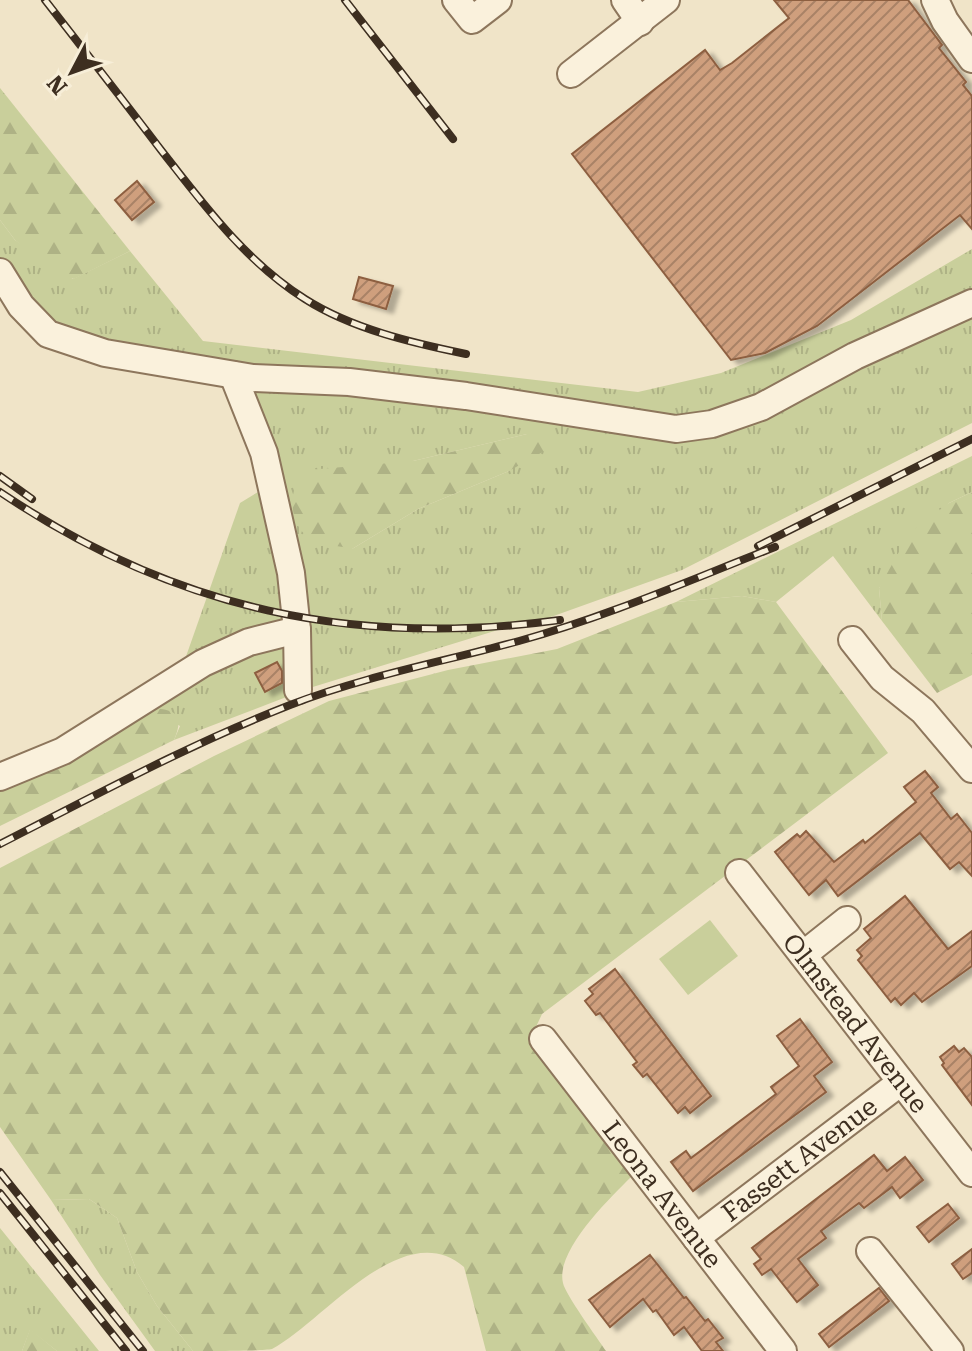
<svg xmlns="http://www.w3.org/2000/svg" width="972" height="1351" viewBox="0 0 972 1351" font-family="'Roboto Serif',serif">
<defs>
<pattern id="grass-tufts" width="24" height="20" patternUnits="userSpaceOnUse" patternTransform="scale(2)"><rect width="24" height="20" fill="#c9cf9b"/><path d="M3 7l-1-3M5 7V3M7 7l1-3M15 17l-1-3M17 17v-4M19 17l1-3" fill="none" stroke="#aeb285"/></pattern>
<pattern id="forest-firs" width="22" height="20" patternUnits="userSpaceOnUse" patternTransform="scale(2)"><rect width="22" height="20" fill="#c9cf9b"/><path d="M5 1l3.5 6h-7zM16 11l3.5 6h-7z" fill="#aeb285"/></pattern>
<pattern id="building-hatch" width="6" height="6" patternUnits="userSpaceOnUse" patternTransform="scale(2)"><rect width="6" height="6" fill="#cf9f7d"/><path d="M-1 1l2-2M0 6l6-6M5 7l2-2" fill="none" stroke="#a98266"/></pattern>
<filter id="shadow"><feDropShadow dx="7" dy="4" stdDeviation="2" flood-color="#0004"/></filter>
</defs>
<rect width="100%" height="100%" fill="#f0e4c8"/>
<g fill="url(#grass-tufts)" fill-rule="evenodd">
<path d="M0 220 15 240 73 279 130 251 203 341 638 392 721 373 851 320 972 249V423L682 570 548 618 514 625 303 690 244 391 95 344 51 327 26 303 0 258ZM527 434 509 471 418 509 352 549 413 461Z"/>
<path d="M972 456V492L949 503 879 588 882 621 833 556 776 602 742 596 676 602Z"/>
<path d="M263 489 289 620 183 665 240 503Z"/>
<path d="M281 645 292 662 289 696 174 740 180 726 147 708C185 684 235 649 281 645Z"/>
<path d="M89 1199 117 1218 137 1272 157 1306 193 1351H155L100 1275 51 1200Z"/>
<path d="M0 1228 99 1351H57L30 1330 22 1351H0Z"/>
</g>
<g fill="url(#forest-firs)">
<path d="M0 88 130 251 74 279 56 274 15 240 0 220Z"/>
<path d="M552 433 555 445 509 471 418 509 352 549C340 546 326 545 314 540 288 530 285 485 308 470L413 461 527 434Z"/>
<path d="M972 492V675L937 693 882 621 879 588 910 532 949 503Z"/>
<path d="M742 596 776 602 888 753 542 1014 529 1042 631 1177C610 1198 555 1251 563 1283 565 1294 598 1339 606 1351H486L464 1267C403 1214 322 1323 272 1349 262 1351 208 1351 193 1351L157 1306 137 1272 117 1218 89 1199 51 1200 0 1127V868L214 756 329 701 448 670 557 649 676 602Z"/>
<path d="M147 708C173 709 186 712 174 740L0 826V787Z"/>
<path d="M30 1329 57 1351H22Z"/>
</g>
<path fill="#c9cf9b" d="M710 920 738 956 688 995 659 959Z"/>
<g fill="url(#building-hatch)" stroke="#8d5f41" stroke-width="2" filter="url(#shadow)">
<path d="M774 0H908L942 45 939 48 966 82 963 85 972 96V229L960 215 817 326 765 353 731 360 572 154 705 50 720 70 732 63 789 18Z"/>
<path d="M137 181 154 202 132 220 115 200Z"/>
<path d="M359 277 393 286 386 309 353 299Z"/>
<path d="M277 662 282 671V683L265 692 255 673Z"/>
<path d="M925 771 938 787 931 793 951 819 957 814 972 833V876L959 862 950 869 920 833 838 896 826 880 809 895 775 852 797 834 800 837 806 831 834 862 863 840 865 843 916 802 904 787Z"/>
<path d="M905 896 948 949 972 931V966L922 1002 914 993 901 1005 895 998 891 1002 858 960 862 956 857 950 871 938 864 929Z"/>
<path d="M615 969 711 1096 690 1113 685 1107 678 1113 647 1074 643 1077 633 1065 637 1062 600 1013 596 1015 585 1001 593 994 589 989Z"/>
<path d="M800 1019 832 1062 814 1076 826 1092 693 1191 671 1162 686 1151 691 1158 776 1094 771 1087 799 1066 777 1036Z"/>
<path d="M954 1046 959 1052 964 1048 972 1057V1105L942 1065 944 1063 940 1057Z"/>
<path d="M874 1155 887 1171 905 1157 923 1180 900 1198 892 1187 864 1208 859 1203 821 1231 826 1238 798 1259 818 1285 797 1302 771 1269 762 1275 754 1264 761 1259 752 1248Z"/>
<path d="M948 1204 959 1218 929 1242 917 1227Z"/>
<path d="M972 1249V1273L963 1279 952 1264Z"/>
<path d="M650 1255 684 1298 686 1297 705 1321 708 1319 723 1338 716 1342 723 1351H702L684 1327 674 1335 656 1310 653 1312 643 1299 610 1327 589 1300Z"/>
<path d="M879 1288 889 1301 829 1347 819 1334Z"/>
</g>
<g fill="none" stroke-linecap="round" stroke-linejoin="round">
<g stroke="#8d765c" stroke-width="30">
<g id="minor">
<path d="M456 0 472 20 498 0"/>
<path d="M625 0 640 22"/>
<path d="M935 0 945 21 972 59"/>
<path d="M571 74 666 0"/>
<path d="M0 272 21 306 48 334 105 353 253 378 349 382 466 396 676 429 712 424 761 407 855 356 972 303"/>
<path d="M233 375 264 453 291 573 297 630 298 690"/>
<path d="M852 640 882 678 923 711 972 769"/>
<path d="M0 777 63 751 203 663 249 642 297 630"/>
<path id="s1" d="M739 873 972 1173"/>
<path d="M803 955 847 920"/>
<path id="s2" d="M543 1039 783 1351"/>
<path id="s3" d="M696 1238 901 1082"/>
<path d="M870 1251 950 1351"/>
</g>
</g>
<use href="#minor" stroke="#faf1dc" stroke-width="26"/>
<g stroke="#3d2e20" stroke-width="8">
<g id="rail">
<path d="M45 0C84 50 123 100 161 150 204 205 245 261 305 299 352 329 413 343 466 354"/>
<path d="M345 0 453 139"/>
<path d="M0 476 32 499"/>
<path d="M0 492C174 609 353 648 560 620"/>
<path d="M758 546 972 439"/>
<path d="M0 844C96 795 190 744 290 705 365 676 442 662 519 641 606 617 690 580 775 547"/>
<path d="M0 1172 143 1351"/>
<path d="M0 1193 126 1351"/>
</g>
</g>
<use href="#rail" stroke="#f7eed8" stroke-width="5" stroke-dasharray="15" stroke-linecap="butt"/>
</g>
<g text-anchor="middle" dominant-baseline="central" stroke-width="7" stroke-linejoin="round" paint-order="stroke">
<g font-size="26" fill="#3d2e20" stroke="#f7eed8">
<text stroke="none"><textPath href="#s1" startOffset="190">Olmstead Avenue</textPath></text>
<text stroke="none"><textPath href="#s3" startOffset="130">Fassett Avenue</textPath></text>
<text stroke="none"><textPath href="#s2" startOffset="196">Leona Avenue</textPath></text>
</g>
</g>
<g transform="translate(72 72) rotate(229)" stroke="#f7eed8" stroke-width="6" paint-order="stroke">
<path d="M0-6L14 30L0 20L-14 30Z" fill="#3d2e20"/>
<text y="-12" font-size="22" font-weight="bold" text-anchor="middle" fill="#3d2e20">N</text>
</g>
</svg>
